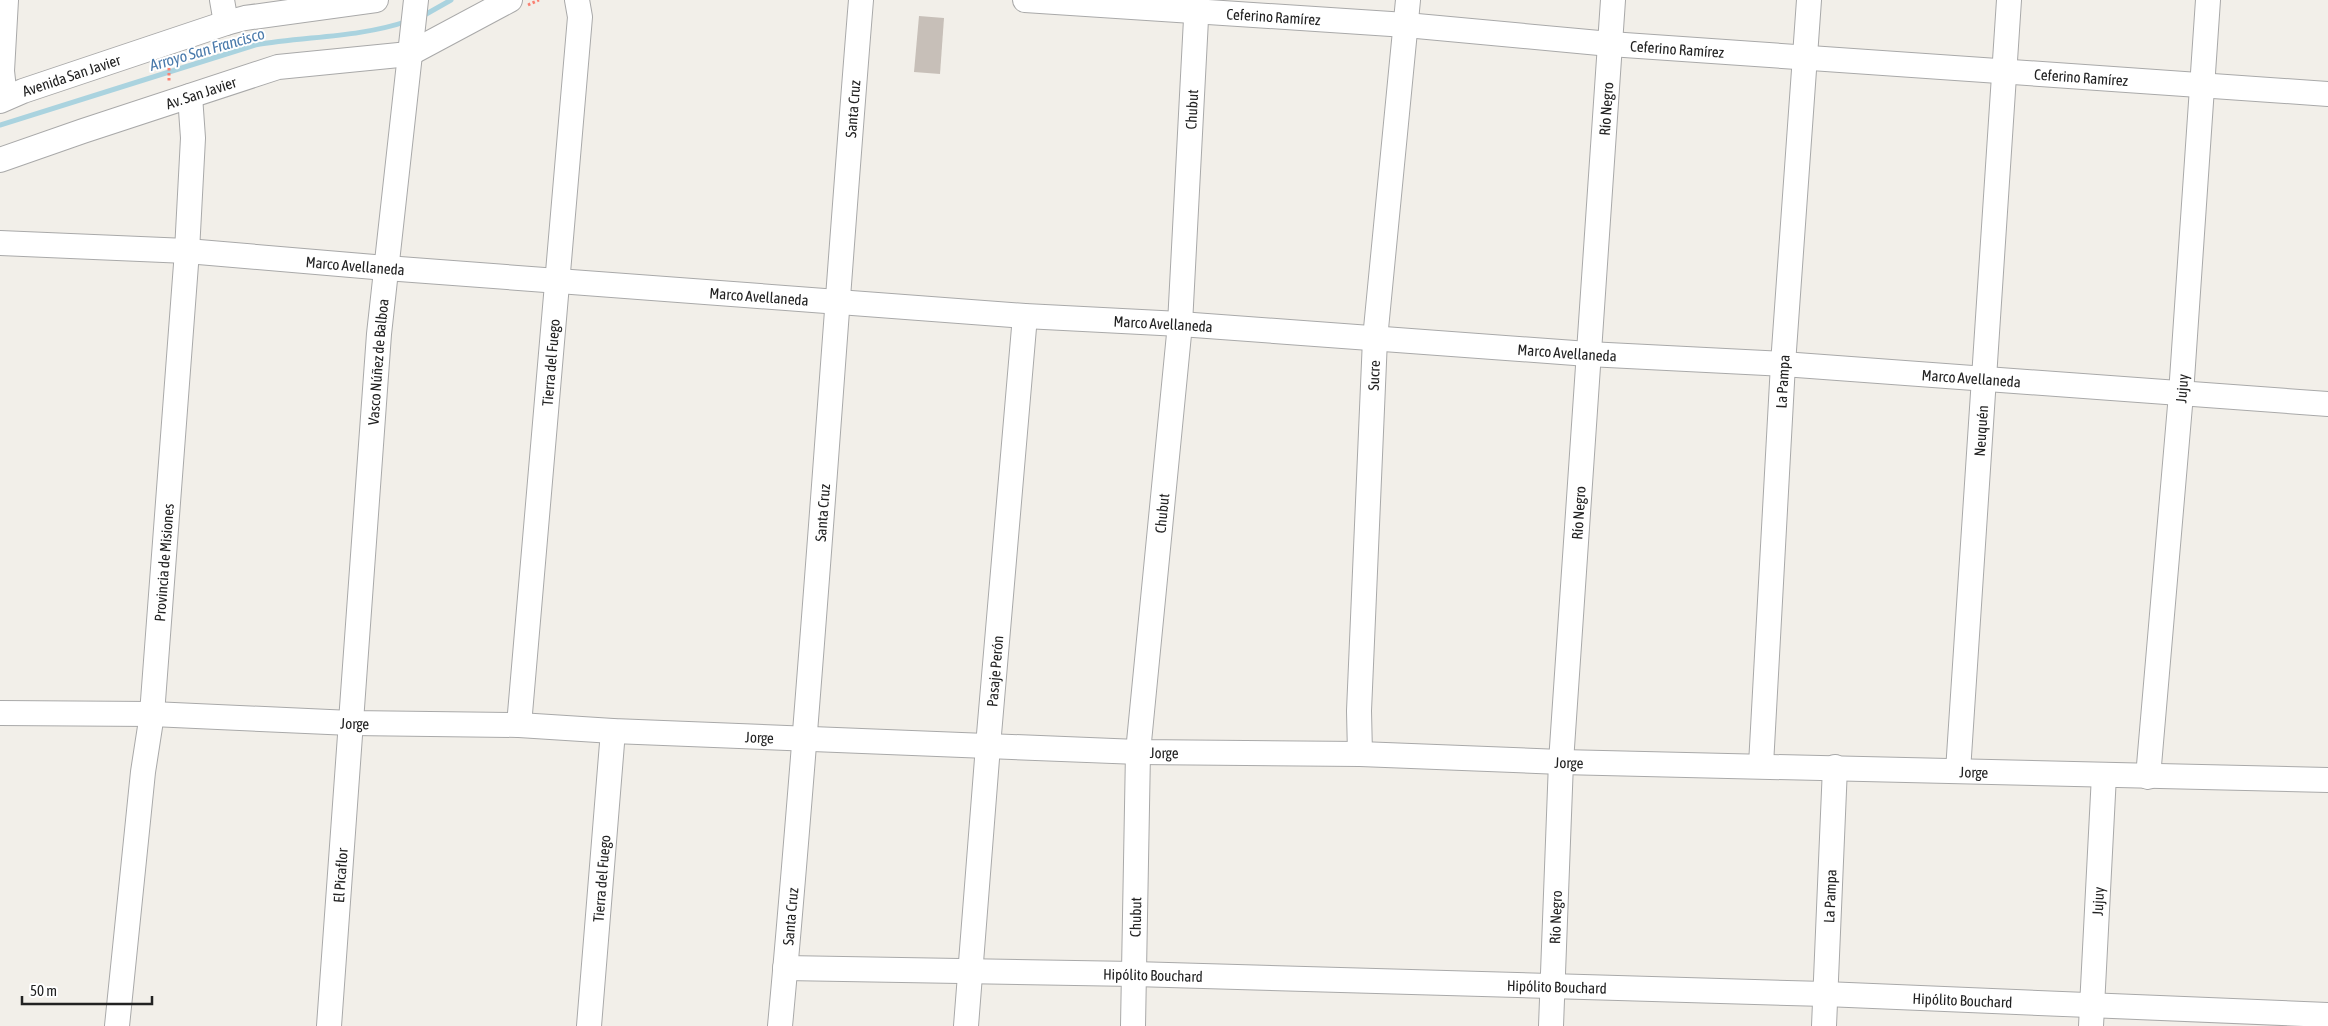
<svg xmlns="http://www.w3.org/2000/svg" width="2328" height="1026" viewBox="0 0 2328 1026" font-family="'Asap Condensed',sans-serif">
<rect width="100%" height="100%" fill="#f2efe9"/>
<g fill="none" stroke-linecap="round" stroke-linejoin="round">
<g stroke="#aad3df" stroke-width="5">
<path d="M421 17 451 0"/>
<path d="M0 125 255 45C306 36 358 38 408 21"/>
</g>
</g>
<path fill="#c7bfb8" d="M919 16 944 18 940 74 914 72Z"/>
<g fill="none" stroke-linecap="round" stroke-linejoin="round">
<g stroke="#a9a9a9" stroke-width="26">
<g id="minor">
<path d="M222 0 226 23"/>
<path id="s1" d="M1025 0 1406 25 1610 44 2328 94"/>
<path d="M5 98 2 71 6 0"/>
<path id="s2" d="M0 101 23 91 226 23 245 18 376 0"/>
<path id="s3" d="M0 160 83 131 278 67 409 54 510 0"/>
<path id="s4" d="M0 243 187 251 386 268 1025 316 1180 324 1588 354 1783 364 2328 404"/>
<path id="s5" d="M0 713 152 714 351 723 519 725 613 731 1138 752 1360 754 1561 762 2328 780"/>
<path id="s6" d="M519 725 580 17 577 0"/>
<path id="s7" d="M1360 754 1359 711 1375 339 1408 0"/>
<path id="s8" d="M1761 765 1783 364 1809 0"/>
<path id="s9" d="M1958 771 2009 0"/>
<path id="s10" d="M2148 777 2181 394 2208 0"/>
<path id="s11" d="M785 968 1134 974 1825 994 2328 1015"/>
<path id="s12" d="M117 1026 143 772 152 714 187 251 193 138 190 96"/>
<path id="s13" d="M329 1026 379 334 416 0"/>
<path id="s14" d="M589 1026 613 731"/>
<path id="s15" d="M780 1026C812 684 833 342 861 0"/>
<path id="s16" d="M966 1026 988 746 1025 316"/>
<path id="s17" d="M1133 1026 1138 752 1180 324 1197 0"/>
<path id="s18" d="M1551 1026 1561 762 1613 0"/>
<path id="s19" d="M1824 1026 1835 767"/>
<path id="s20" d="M2091 1026 2104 775"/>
</g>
</g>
<g stroke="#fa8072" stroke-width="3" stroke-dasharray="2.5 2.5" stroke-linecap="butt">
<path d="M528 5 539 0"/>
<path d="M169 63V82"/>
</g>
<use href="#minor" stroke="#fff" stroke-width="24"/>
</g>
<g text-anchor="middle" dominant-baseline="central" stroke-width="4" stroke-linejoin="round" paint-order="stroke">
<g font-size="15" fill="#222" stroke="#fff">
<text stroke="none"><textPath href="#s1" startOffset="249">Ceferino Ramírez</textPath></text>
<text stroke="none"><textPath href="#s1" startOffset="654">Ceferino Ramírez</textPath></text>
<text stroke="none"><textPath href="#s2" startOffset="76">Avenida San Javier</textPath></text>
<text stroke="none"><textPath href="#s1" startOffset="1059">Ceferino Ramírez</textPath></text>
<text stroke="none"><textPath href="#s3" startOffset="212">Av. San Javier</textPath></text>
<text stroke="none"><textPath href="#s15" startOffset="920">Santa Cruz</textPath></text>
<text stroke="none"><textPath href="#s17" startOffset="919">Chubut</textPath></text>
<text stroke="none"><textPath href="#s18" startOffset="919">Río Negro</textPath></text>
<text stroke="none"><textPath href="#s4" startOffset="356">Marco Avellaneda</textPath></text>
<text stroke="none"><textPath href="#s4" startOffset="761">Marco Avellaneda</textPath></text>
<text stroke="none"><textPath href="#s4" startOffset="1166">Marco Avellaneda</textPath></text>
<text stroke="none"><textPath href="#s4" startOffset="1571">Marco Avellaneda</textPath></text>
<text stroke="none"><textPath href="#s13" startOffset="666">Vasco Núñez de Balboa</textPath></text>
<text stroke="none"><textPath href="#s6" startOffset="364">Tierra del Fuego</textPath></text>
<text stroke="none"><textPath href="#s7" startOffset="379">Sucre</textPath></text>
<text stroke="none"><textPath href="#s4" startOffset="1976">Marco Avellaneda</textPath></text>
<text stroke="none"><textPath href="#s8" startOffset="384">La Pampa</textPath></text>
<text stroke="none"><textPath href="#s10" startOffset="390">Jujuy</textPath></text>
<text stroke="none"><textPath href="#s9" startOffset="341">Neuquén</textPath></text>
<text stroke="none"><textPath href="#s15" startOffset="515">Santa Cruz</textPath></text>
<text stroke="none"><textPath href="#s17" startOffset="514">Chubut</textPath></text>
<text stroke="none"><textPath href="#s18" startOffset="514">Río Negro</textPath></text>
<text stroke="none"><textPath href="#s12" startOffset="466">Provincia de Misiones</textPath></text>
<text stroke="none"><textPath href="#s16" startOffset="356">Pasaje Perón</textPath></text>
<text stroke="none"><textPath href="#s5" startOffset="355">Jorge</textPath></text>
<text stroke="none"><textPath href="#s5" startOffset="760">Jorge</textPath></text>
<text stroke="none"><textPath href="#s5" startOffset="1165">Jorge</textPath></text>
<text stroke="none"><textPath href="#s5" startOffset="1570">Jorge</textPath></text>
<text stroke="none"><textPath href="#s5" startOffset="1975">Jorge</textPath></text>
<text stroke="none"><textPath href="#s13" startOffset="151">El Picaflor</textPath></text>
<text stroke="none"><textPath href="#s14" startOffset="148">Tierra del Fuego</textPath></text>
<text stroke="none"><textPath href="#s19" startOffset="130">La Pampa</textPath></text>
<text stroke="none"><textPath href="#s20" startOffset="125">Jujuy</textPath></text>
<text stroke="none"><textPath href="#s15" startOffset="110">Santa Cruz</textPath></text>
<text stroke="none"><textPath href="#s17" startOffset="109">Chubut</textPath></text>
<text stroke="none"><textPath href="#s18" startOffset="109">Río Negro</textPath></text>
<text stroke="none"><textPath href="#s11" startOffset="368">Hipólito Bouchard</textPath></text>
<text stroke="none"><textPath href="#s11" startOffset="772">Hipólito Bouchard</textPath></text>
<text stroke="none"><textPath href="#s11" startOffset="1178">Hipólito Bouchard</textPath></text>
</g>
<g font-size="16" font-style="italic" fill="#4a7aab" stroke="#fff">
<text transform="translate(207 49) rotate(-16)">Arroyo San Francisco</text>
</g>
</g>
<path d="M22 996v8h130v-8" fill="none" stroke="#222222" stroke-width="2.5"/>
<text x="30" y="996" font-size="15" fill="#222222" stroke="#ffffff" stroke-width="4" paint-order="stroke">50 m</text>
</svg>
